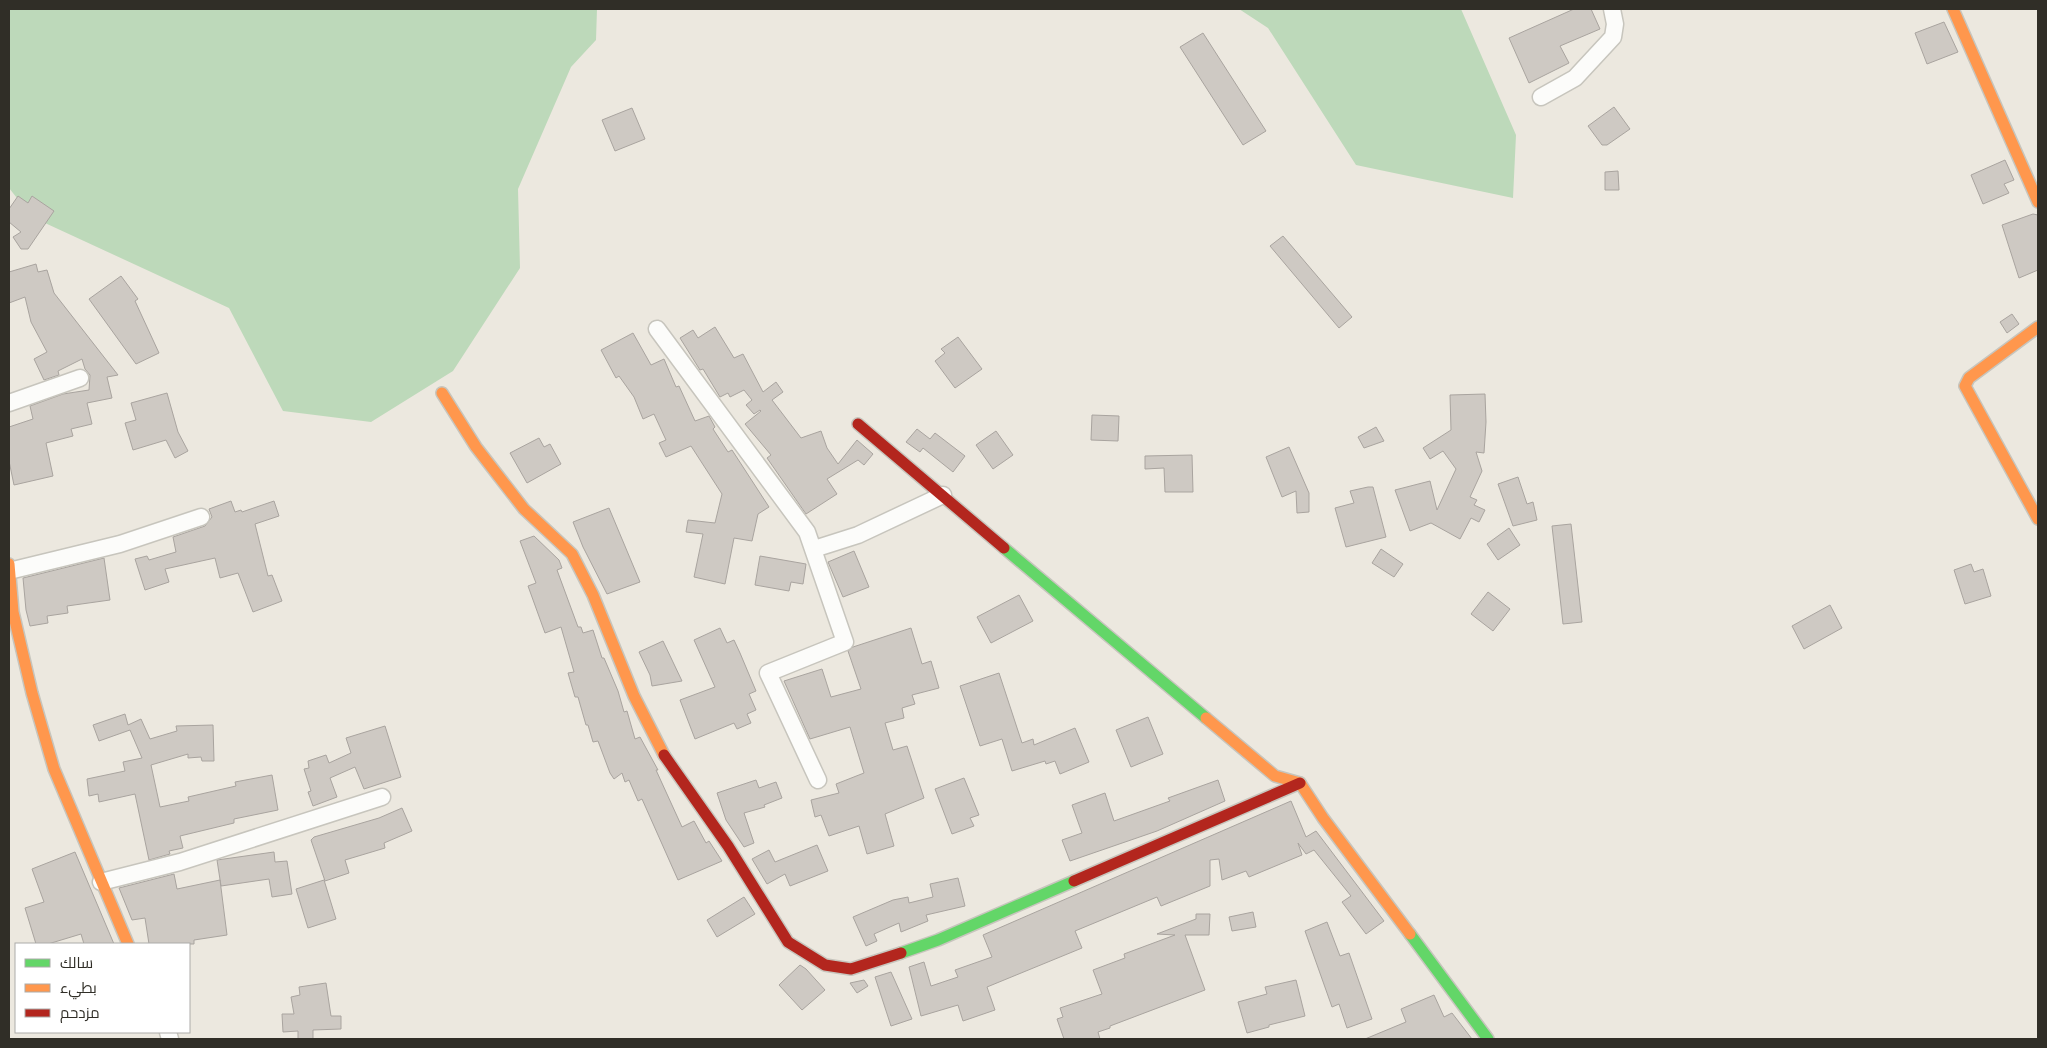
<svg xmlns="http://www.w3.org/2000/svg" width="2047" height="1048" viewBox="0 0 2047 1048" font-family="Signika,Cairo,sans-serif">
<rect width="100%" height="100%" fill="#ece8df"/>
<g fill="#bdd9ba">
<path d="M9 9H597L596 40 571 67 518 189 520 268 453 371 371 422 283 411 229 308 32 217 9 188Z"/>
<path d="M1239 9H1461L1516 135 1513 198 1356 165 1268 28Z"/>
</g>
<g fill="#cec9c3" stroke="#a9a49f">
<path d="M1574 9H1591L1600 29 1560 46 1569 63 1529 83 1509 38Z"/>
<path d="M1944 22 1958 52 1927 64 1915 33Z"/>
<path d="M1203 33 1266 131 1243 145 1180 47Z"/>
<path d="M1614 107 1630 129 1607 145H1602L1588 126Z"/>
<path d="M632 108 645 139 615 151 602 120Z"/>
<path d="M2005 160 2014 180 2004 184 2009 193 1983 204 1971 175Z"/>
<path d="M1618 171 1619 190H1605V172Z"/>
<path d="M18 196 28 203 32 196 54 211 28 249H21L13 237 21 232 9 222V209Z"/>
<path d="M2033 214 2038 215V270L2019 278 2002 225Z"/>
<path d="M1283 236 1352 317 1339 328 1270 246Z"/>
<path d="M36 264 38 272 47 270 54 293 118 375 107 377 112 398 87 403 92 424 71 429 73 436 46 443 53 476 14 485 9 461V427L33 419 30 406 63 394 89 390 90 375 85 369 82 359 58 371 59 375 44 380 34 359 47 352 31 322 25 297 9 303V272Z"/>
<path d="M121 276 138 299 135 301 159 353 136 364 89 299Z"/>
<path d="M2012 314 2019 324 2007 333 2000 322Z"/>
<path d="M715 327 734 358 743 354 763 392 776 382 783 392 772 400 801 438 821 431 827 448 838 464 857 440 873 454 864 465 858 460 827 479 837 494 806 514 767 458 771 455 745 424 761 411 760 410 754 414 746 405 752 400 744 390 730 397 728 393 720 397 703 369 700 370 680 338 693 330 698 338Z"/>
<path d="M633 333 651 365 664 359 676 387 679 386 695 421 709 416 715 427 713 429 728 452 732 450 769 507 758 514 752 541 734 538 725 584 694 577 703 534 686 532 688 520 715 523 722 494 691 446 666 457 659 443 666 440 654 414 643 419 634 397 619 376 616 378 601 350Z"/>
<path d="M958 337 982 369 955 388 935 361 945 353 941 349Z"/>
<path d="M167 393 178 432 188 451 175 458 166 440 133 450 125 423 136 420 131 403Z"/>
<path d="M1485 394 1486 422 1484 453 1476 452 1482 471 1470 497 1477 500 1474 505 1485 510 1479 522 1471 518 1460 539 1431 523 1410 531 1395 490 1430 481 1437 510 1456 469 1443 451 1430 459 1423 448 1451 430 1450 395Z"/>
<path d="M1092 415 1119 416 1118 441 1091 440Z"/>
<path d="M1376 427 1384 441 1364 448 1358 437Z"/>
<path d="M917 429 930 439 935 433 965 456 953 472 923 448 920 452 906 442Z"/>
<path d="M996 431 1013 455 993 469 976 445Z"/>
<path d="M539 438 544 447 550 444 561 464 527 483 510 453Z"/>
<path d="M1289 447 1309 493V512L1297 513 1296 491 1282 497 1266 457Z"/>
<path d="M1192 455 1193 492H1165L1164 468 1145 469V456Z"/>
<path d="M1518 477 1527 504 1533 502 1537 520 1513 526 1498 484Z"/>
<path d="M1368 487H1373L1386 537 1346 547 1335 508 1354 503 1350 491Z"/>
<path d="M231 501 235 512 241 510 242 512 274 501 279 516 255 524 268 576 272 575 282 601 253 612 238 573 220 578 215 558 165 569 169 582 145 590 135 559 147 556 149 560 176 552 173 537 205 526 212 517 209 509Z"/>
<path d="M609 508 640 582 607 594 583 547 573 522Z"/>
<path d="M1571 524 1582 622 1563 624 1552 526Z"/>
<path d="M1509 528 1520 545 1498 560 1487 544Z"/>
<path d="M534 536 559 560 562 568 557 570 578 627H581L583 633 593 630 602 658H604L618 691 624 712 627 711 635 739 640 737 658 770H656L682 827 694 821 706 843 709 841 722 861 678 880 642 799 638 801 629 780 625 782 622 773 614 779 610 773 598 741 593 742 588 725H586L578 697H575L568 673 574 672 561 627 545 633 528 586 536 583 520 541Z"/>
<path d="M1381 549 1403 564 1394 577 1372 563Z"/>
<path d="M854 551 869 587 843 597 828 562Z"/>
<path d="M760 556 806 564 803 584 791 582 789 591 755 585Z"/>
<path d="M104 558 110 600 67 606 68 613 47 616 48 623 30 626 26 610 23 578Z"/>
<path d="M1971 564 1974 572 1983 569 1991 596 1965 604 1954 570Z"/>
<path d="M1488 592 1510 609 1493 631 1471 614Z"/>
<path d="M1019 595 1033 621 991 643 977 617Z"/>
<path d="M1830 605 1842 628 1804 649 1792 626Z"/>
<path d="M720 628 727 643 734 640 740 653 756 691 749 694 756 710 747 714 751 723 737 729 734 723 695 739 680 700 715 687 694 640Z"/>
<path d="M911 628 922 664 931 661 939 688 912 695 915 704 902 708 904 718 885 723 893 750 907 746 924 798 885 814 894 846 867 854 859 826 829 836 821 815 815 817 811 800 839 793 836 784 864 773 850 727 810 739 784 681 822 669 831 697 861 689 848 651 853 647Z"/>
<path d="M663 641 682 681 652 686 650 675 639 652Z"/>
<path d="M999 673 1022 743 1033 739 1034 745 1075 728 1089 762 1060 774 1055 761 1046 764 1045 761 1012 771 1002 739 980 746 960 686Z"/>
<path d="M125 714 128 725 141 719 150 739 177 731 176 726 213 725 214 761H202L201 757 188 758V754L151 765 160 807 189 801 188 797 236 786 235 782 272 775 278 810 234 819V823L180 836 183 848 169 851 170 854 149 860 135 794 99 802 98 794 89 796 87 779 125 771 123 762 142 758 130 730 99 741 93 725Z"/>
<path d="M1148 717 1163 754 1131 767 1116 730Z"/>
<path d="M385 726 401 777 364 789 355 767 330 778 337 797 313 806 308 792 311 791 304 769 309 768 308 761 326 755 329 763 351 753 346 738Z"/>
<path d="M964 778 979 815 970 818 974 826 952 834 935 789Z"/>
<path d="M756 780 759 788 776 782 782 798 764 805 765 807 744 813 754 843 744 847 726 820 717 793Z"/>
<path d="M1218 780 1225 801 1157 831 1070 861 1062 840 1082 833 1072 805 1105 793 1114 821 1170 801 1168 798Z"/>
<path d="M1291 801 1306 837 1316 831 1384 921 1366 934 1342 902 1351 896 1314 850 1306 854 1298 843 1302 855 1249 877 1246 871 1222 880 1219 859 1210 860V886L1161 906 1157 897 1075 931 1082 948 987 987 995 1010 963 1021 958 1005 921 1016 909 967 924 962 931 986 958 977 955 970 992 957 983 935Z"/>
<path d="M402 808 412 831 384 843 385 848 345 860 349 873 325 881 311 840 314 837 379 818Z"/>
<path d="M817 845 828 871 790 886 785 874 767 884 752 859 769 850 775 862Z"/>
<path d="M75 852 114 944H84L81 934 48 944H36L25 908 44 902 32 869Z"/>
<path d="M274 852 275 862 287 861 292 894 272 897 269 879 221 886 217 860Z"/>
<path d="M174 874 177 889 220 880 227 935 194 940V944H149L145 918 132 920 119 888Z"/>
<path d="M958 878 965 906 926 915 928 921 901 932 899 923 874 934 877 941 866 946 853 917 893 900 908 897 909 903 933 897 930 884Z"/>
<path d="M324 880 336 919 308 928 296 889Z"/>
<path d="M744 897 755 914 717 937 707 920Z"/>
<path d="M1253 912 1256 927 1232 931 1229 917Z"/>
<path d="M1196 914H1210L1209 935H1185L1205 990 1110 1026V1028L1098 1032 1100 1039H1064L1057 1019 1063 1017 1060 1008 1102 994 1093 970 1125 958 1124 954 1175 935 1157 934 1196 919Z"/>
<path d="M1327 922 1340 956 1349 953 1372 1019 1347 1028 1339 1004 1332 1007 1305 931Z"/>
<path d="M800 965 806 969 825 990 802 1010 779 985Z"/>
<path d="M891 972 912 1019 891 1026 875 977Z"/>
<path d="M864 980 868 986 857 993 850 983Z"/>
<path d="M1296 980 1305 1016 1269 1025V1027L1247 1033 1238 1002 1267 994 1265 987Z"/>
<path d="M326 983 331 1016H341V1029L313 1030V1039H298V1031L283 1032 282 1014H294L291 997 300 995 299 987Z"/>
<path d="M1434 995 1444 1017 1452 1013 1472 1039H1365L1406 1022 1401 1009Z"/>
</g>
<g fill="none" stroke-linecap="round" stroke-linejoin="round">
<g stroke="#c7c5bd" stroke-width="19">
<g id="street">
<path d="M1541 97 1575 78 1613 37 1615 24 1612 9"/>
<path d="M657 329 807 532 845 642 768 673 818 780"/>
<path d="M9 403 80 378"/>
<path d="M814 549 858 535 943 495"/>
<path d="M9 571 120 544 201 517"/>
<path d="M101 882 180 862 382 797"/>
<path d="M168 1032 170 1039"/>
</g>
</g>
<g stroke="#c7c5bd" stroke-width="14">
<g id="fast">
<path d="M1004 548 1206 718"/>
<path d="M1410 934 1488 1039"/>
<path d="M901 953 938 940 1074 881"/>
</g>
</g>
<g stroke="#c7c5bd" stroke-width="14">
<g id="slow">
<path d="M1953 9 2038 202"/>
<path d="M2038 327 1969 378 1965 386 2038 519"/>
<path d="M442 393 476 447 524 509 572 554 593 595 634 696 664 755"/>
<path d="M9 564 13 612 32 693 54 769 128 944"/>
<path d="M1206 718 1275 776 1300 783 1323 818 1410 934"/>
</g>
</g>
<g stroke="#c7c5bd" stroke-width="14">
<g id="jam">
<path d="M858 424 1004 548"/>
<path d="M664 755 728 846 788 942 825 965 851 969 901 953"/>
<path d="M1074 881 1300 783"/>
</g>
</g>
<use href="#street" stroke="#fcfcfa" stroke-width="16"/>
<use href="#fast" stroke="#63d668" stroke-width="11"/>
<use href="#slow" stroke="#ff974d" stroke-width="11"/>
<use href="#jam" stroke="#b3261e" stroke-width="11"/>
</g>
<rect width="2047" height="1048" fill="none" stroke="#302e27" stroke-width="20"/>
<rect x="15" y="943" width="175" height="90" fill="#ffffff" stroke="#acaba9"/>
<rect x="25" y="959" width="25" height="8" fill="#63d668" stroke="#acaba9"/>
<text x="60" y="968" font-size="15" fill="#302e27">سالك</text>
<rect x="25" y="984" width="25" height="8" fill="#ff974d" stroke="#acaba9"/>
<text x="60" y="993" font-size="15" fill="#302e27">بطيء</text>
<rect x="25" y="1009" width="25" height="8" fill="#b3261e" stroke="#acaba9"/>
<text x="60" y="1018" font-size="15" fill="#302e27">مزدحم</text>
</svg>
